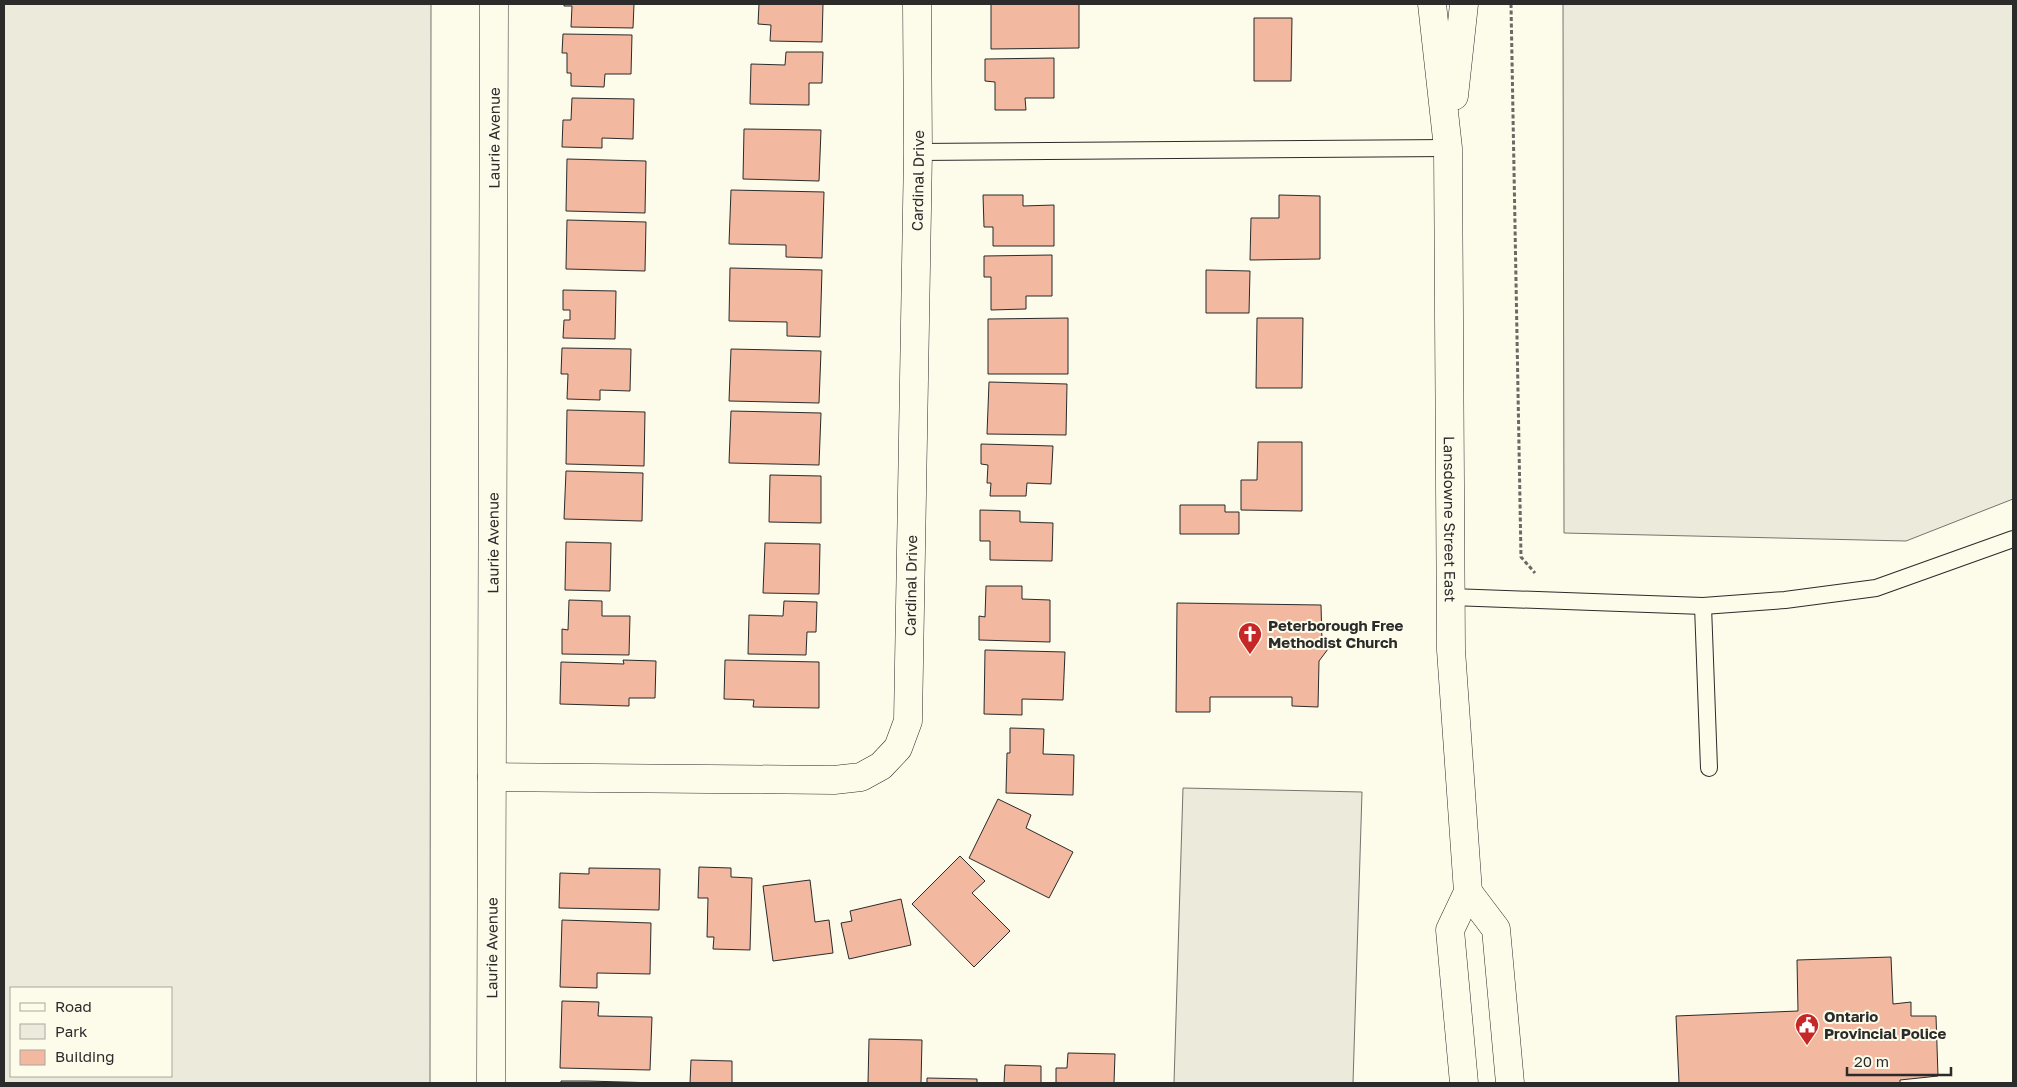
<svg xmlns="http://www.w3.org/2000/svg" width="2017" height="1087" viewBox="0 0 2017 1087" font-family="'Golos Text',sans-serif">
<rect width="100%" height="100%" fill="#fdfbea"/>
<g fill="#ecebdb" stroke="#74746e" fill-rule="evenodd">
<path d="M4 4H431L430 1083H4ZM11 988H171V1076H11Z"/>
<path d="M1563 4H2013V499L1906 541 1564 533Z"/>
</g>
<path fill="#eceadb" stroke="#74746e" d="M1183 788 1362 792 1353 1083H1174Z"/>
<g fill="#f2b8a0" stroke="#2b2b2b">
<path d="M564 4H634L633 28 571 27 572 6H564Z"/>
<path d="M759 4H823L822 42 770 41 771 25 758 24Z"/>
<path d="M991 4H1079V48L991 49Z"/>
<path d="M1254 18H1292L1291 81H1254Z"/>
<path d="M563 34 632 35 631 74H605L604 87 571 86V73H567V53H562Z"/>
<path d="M786 52H823L822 83H809V105L750 104 751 64 785 65Z"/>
<path d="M1054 58V98H1025L1026 110H995V82L985 81V59Z"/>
<path d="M572 98 634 99 633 139 602 138V148L562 147 563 120H571Z"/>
<path d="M744 129 821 130 819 181 743 179Z"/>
<path d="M567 159 646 161 645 213 566 211Z"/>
<path d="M731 190 824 192 822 258 786 257V245L729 244Z"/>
<path d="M983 195H1023V206L1054 205V246H993V227H984Z"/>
<path d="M1279 195 1320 196V259L1250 260 1251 218H1279Z"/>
<path d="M567 220 646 222 645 271 566 269Z"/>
<path d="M1052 255V296H1026V309L991 310V277H984V256Z"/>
<path d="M730 268 822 270 820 337 787 336V322L729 321Z"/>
<path d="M1206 270 1250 271 1249 313H1206Z"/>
<path d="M563 290 616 291 615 339 563 338 564 320H570V310H563Z"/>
<path d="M1068 318V374H988V319Z"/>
<path d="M1257 318H1303L1302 388H1256Z"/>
<path d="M562 348 631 349 630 391 600 390V400L567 399 568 374H561Z"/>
<path d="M731 349 821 351 819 403 729 401Z"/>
<path d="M989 382 1067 384 1066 435 987 434Z"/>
<path d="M567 410 645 412 644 466 566 464Z"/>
<path d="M731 411 821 413 819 465 729 463Z"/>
<path d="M1258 442H1302V511L1241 510V480H1257Z"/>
<path d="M981 444 1053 446 1051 484 1027 483 1026 496H990L991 483H987L988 465 981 464Z"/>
<path d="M566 471 643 473 642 521 564 519Z"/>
<path d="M770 475 821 476V523L769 522Z"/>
<path d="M1180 505H1225V512H1239V534H1180Z"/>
<path d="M980 510 1020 511V522L1053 523 1052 561 990 560V541H980Z"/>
<path d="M566 542 611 543 610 591 565 590Z"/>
<path d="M765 543 820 544 819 594 763 593Z"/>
<path d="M986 586H1022V599L1050 600V642L979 640V616L985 617Z"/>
<path d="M569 600 602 601V616H630L629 655 562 654V629L568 630Z"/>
<path d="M784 601 817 602 816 632H807L806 655 748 654 749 615 783 616Z"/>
<path d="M1177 603 1321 605 1322 642 1328 649 1319 661 1318 707 1292 706V697H1210V712H1176Z"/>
<path d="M985 650 1065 652 1063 700 1022 699V715L984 714Z"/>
<path d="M623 660 656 661 655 698H629V706L560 704 561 662 624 664Z"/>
<path d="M725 660 819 662V708L753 707 754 700 724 699Z"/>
<path d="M1010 728 1044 729 1043 754 1074 755 1073 795 1006 793 1007 753H1010Z"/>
<path d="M998 799 1031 815 1026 828 1073 852 1049 898 969 858Z"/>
<path d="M960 856 985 881 972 893 1010 931 974 967 912 904Z"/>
<path d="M699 867 731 868V877L752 878 750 950 713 949 714 937H707L708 898H698Z"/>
<path d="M589 868 660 869 659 910 559 908 560 873 589 874Z"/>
<path d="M810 880 815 922 829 920 833 953 773 961 763 886Z"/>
<path d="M901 899 911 945 849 959 841 923 852 921 850 911Z"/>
<path d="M562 920 651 923 650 974 597 973V988L560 987Z"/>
<path d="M1891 957 1893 1004 1911 1002V1016H1936L1938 1076 1900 1080V1083H1679L1676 1016 1798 1011 1797 960Z"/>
<path d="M562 1001 599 1002 598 1016 652 1017 650 1070 560 1068Z"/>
<path d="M869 1039 922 1040 921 1083H868Z"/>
<path d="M1068 1053 1115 1054 1114 1083H1056V1068H1067Z"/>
<path d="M691 1060 732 1061V1083H690Z"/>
<path d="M1005 1065 1041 1066V1083H1004Z"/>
<path d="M927 1078 977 1079V1083H927Z"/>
<path d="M561 1081H587L659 1083H561Z"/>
</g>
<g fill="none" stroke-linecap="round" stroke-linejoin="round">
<g stroke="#2b2b2b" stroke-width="18">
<g id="service">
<path d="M918 152 1448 148"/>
<path d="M1451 597 1703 606 1785 600 1876 588 2013 539"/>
<path d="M1703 606 1709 768"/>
</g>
</g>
<g stroke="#2b2b2b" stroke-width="29">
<g id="minor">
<path id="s1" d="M492 777 834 780 861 777 881 766 898 748 908 721 918 152 917 4"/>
<path id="s2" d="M491 1083 494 4"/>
</g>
</g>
<g stroke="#2b2b2b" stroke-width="29">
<g id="secondary">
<path id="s3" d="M1432 4 1448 148 1451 650 1468 892 1450 930 1464 1083"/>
<path d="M1454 96 1464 4"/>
<path d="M1468 892 1496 929 1510 1083"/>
</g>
</g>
<path stroke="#6a6964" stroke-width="3" stroke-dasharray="4 2.5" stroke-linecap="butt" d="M1511 4 1521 557 1535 573"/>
<use href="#service" stroke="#fdfbea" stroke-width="16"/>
<use href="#minor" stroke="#fdfbea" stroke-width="28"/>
<use href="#secondary" stroke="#fdfbea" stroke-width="28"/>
</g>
<defs>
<g id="church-pin" transform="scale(1.25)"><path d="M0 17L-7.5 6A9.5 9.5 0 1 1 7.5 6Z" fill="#c62828" stroke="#fdfbea"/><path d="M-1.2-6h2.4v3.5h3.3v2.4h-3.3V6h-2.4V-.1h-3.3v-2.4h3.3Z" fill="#fff"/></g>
<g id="civic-pin" transform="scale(1.25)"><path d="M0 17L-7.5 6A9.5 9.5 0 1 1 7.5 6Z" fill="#c62828" stroke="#fdfbea"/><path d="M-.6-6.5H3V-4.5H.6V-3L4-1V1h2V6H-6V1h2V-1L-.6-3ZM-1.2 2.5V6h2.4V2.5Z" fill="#fff"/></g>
</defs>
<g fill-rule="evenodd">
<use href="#church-pin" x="1250" y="634"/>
<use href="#civic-pin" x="1807" y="1025"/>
</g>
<g text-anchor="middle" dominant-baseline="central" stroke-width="4" stroke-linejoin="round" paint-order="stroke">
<g font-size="15" fill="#2b2b2b" stroke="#fdfbea">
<text stroke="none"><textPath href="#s2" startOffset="945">Laurie Avenue</textPath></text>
<text stroke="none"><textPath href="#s1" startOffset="986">Cardinal Drive</textPath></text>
<text stroke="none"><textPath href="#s3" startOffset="516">Lansdowne Street East</textPath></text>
<text stroke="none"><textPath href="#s2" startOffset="540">Laurie Avenue</textPath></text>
<text stroke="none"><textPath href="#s1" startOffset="581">Cardinal Drive</textPath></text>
<text stroke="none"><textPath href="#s2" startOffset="135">Laurie Avenue</textPath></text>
</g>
<g font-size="15" font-weight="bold" fill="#2b2b2b" stroke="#fdfbea" text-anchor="start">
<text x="1268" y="625">Peterborough Free<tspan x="1268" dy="17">Methodist Church</tspan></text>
<text x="1824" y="1016">Ontario<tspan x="1824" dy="17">Provincial Police</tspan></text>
</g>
</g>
<rect width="2017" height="1087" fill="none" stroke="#2b2b2b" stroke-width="10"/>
<rect x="10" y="987" width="162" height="90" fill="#fdfbea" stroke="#a9a89e"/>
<rect x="20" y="1003" width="25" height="8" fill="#fdfbea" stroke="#a9a89e"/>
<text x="55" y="1012" font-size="15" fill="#2b2b2b">Road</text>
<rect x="20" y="1024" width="25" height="15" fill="#ecebdb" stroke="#a9a89e"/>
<text x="55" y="1037" font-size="15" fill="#2b2b2b">Park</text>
<rect x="20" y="1050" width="25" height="15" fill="#f2b8a0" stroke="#a9a89e"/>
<text x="55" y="1062" font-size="15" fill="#2b2b2b">Building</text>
<path d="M1847 1067v8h104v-8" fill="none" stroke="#2b2b2b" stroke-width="2.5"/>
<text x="1854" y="1067" font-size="15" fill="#2b2b2b" stroke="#fdfbea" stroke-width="4" paint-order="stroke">20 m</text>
</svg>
